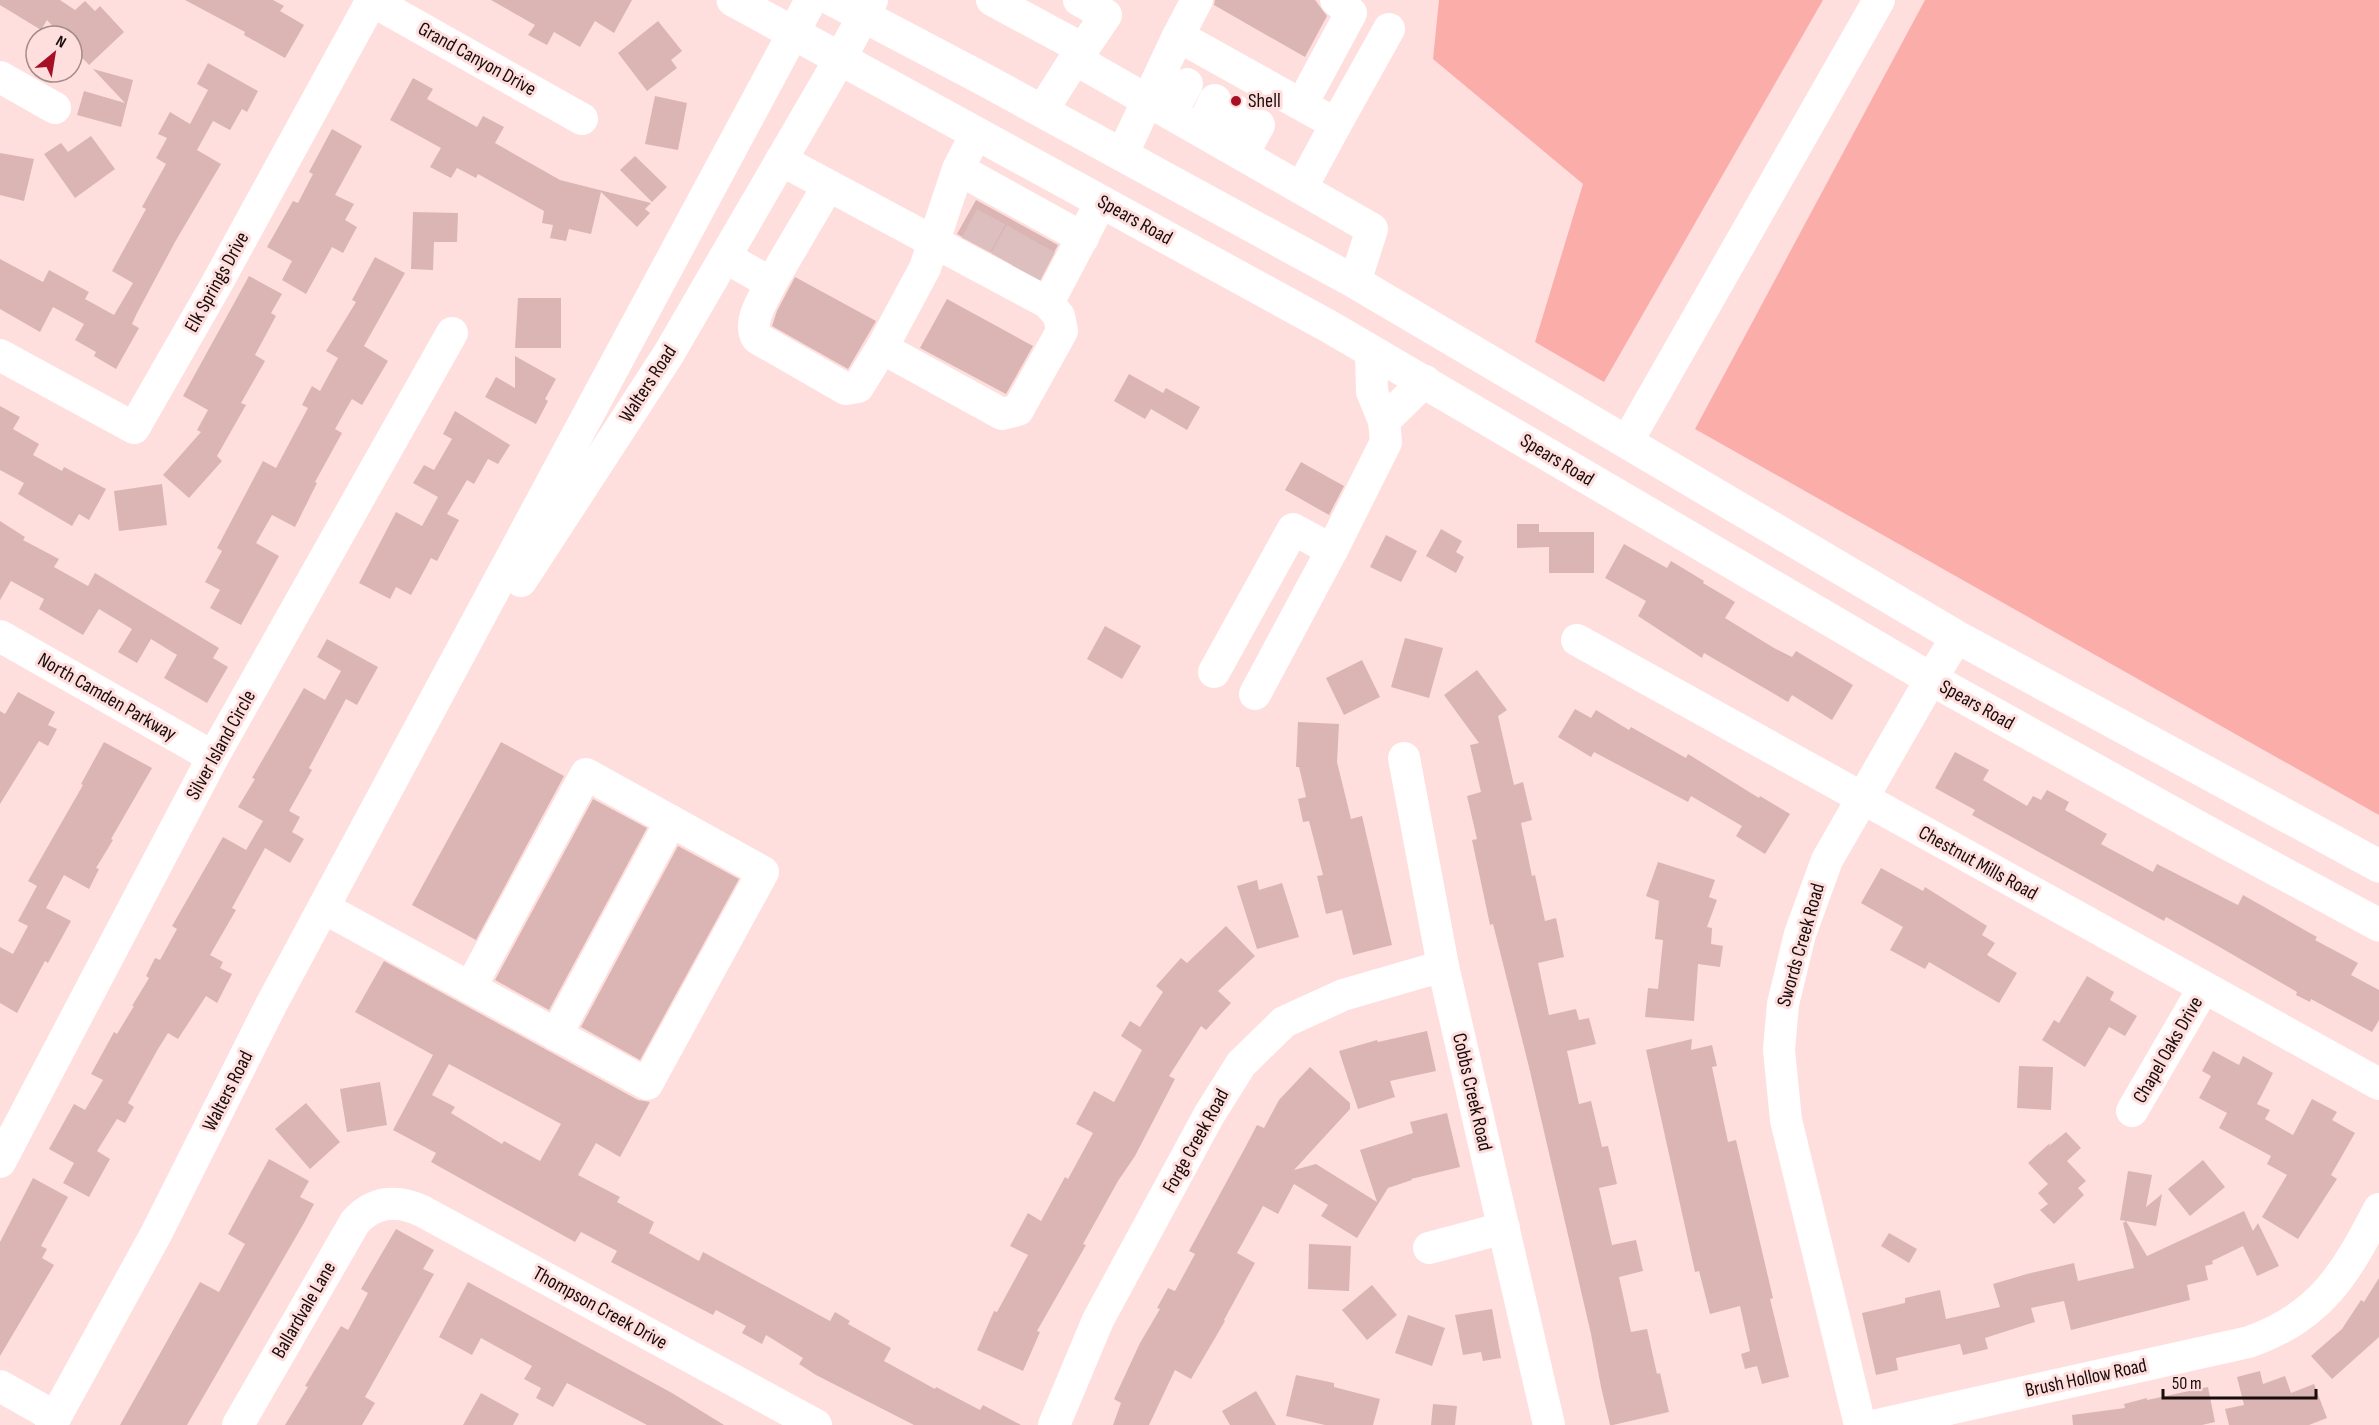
<svg xmlns="http://www.w3.org/2000/svg" width="2379" height="1425" viewBox="0 0 2379 1425" font-family="'Sofia Sans Condensed',sans-serif">
<rect width="100%" height="100%" fill="#fedfdd"/>
<g fill="#fbadaa">
<path d="M1439 0H1823L1604 382 1535 342 1583 184 1433 59Z"/>
<path d="M1925 0H2379V815L1695 429Z"/>
</g>
<g fill="#dab5b3" fill-rule="evenodd">
<path d="M0 0H60L75 10 85 1 95 11 100 6 124 32 89 65 72 47V36H62L47 20 41 30 0 5Z"/>
<path d="M185 0H273L284 6 280 11 304 25 285 58 244 35 245 32Z"/>
<path d="M491 0H632L614 33 595 21 580 47 554 32 547 45 528 35 535 25Z"/>
<path d="M1215 0H1315L1327 16 1305 57 1214 5Z"/>
<path d="M658 21 682 51 671 60 677 68 647 91 618 53Z"/>
<path d="M208 63 258 91 247 112 242 109 230 130 213 121 197 150 221 164 175 242 137 313 132 324 139 328 116 369 94 356 96 352 75 340 84 324 53 307 40 332 0 309V259L43 282 49 270 89 292 85 299 114 315 133 283 112 271 146 209 142 207 166 164 156 158 167 138 158 134 170 112 190 124 208 90 197 84Z"/>
<path d="M93 69 133 80 121 127 77 115 84 91 125 103Z"/>
<path d="M413 78 433 89 427 99 477 127 483 116 504 127 495 143 560 180 651 203 645 209 650 213 637 227 601 192 591 234 569 229 566 241 550 238 553 225 542 223 544 211 478 174 476 178 457 168 451 178 430 167 441 148 390 120Z"/>
<path d="M655 96 687 103 678 150 645 144Z"/>
<path d="M332 129 362 146 335 195 354 204 345 220 357 227 343 253 332 247 306 294 282 280 292 261 267 247 293 201 298 203 313 174 309 172Z"/>
<path d="M91 136 115 169 75 198 44 154 61 143 68 152Z"/>
<path d="M0 153 34 159 24 201 0 195Z"/>
<path d="M635 156 667 187 652 202 620 170Z"/>
<path d="M976 200 1058 245 1040 279 957 234Z"/>
<path d="M413 212 458 213 457 242H434L433 270 411 269Z"/>
<path d="M375 257 405 273 364 346 388 361 362 405 352 399 335 429 342 433 315 482 317 483 295 527 272 515 256 543 279 556 241 625 210 608 220 590 205 582 222 551 217 548 263 461 276 468 308 408 302 405 312 386 320 391 338 358 326 351 356 302 352 300Z"/>
<path d="M249 276 282 294 271 313 276 316 255 355 265 361 241 403 246 405 217 456 222 461 189 498 163 475 201 432 197 430 208 410 183 396Z"/>
<path d="M795 277 876 321 848 369 772 326 777 311Z"/>
<path d="M518 298H561V348H515Z"/>
<path d="M947 299 1033 346 1006 394 920 348Z"/>
<path d="M515 356 556 379 545 399 548 401 536 424 485 397 496 377 515 388Z"/>
<path d="M1129 374 1163 393 1166 388 1200 407 1187 430 1151 409 1145 419 1114 401Z"/>
<path d="M0 406 20 417 13 429 39 444 33 455 62 471 64 467 106 489 89 520 79 514 72 526 18 494 24 483 0 470Z"/>
<path d="M455 411 510 445 498 464 488 459 474 484 467 480 447 514 459 520 437 561 431 558 411 595 396 587 390 599 359 583 396 512 422 526 438 497 413 483 424 465 434 470 452 439 443 434Z"/>
<path d="M1301 462 1344 486 1329 515 1285 490Z"/>
<path d="M162 484 167 525 119 531 114 491Z"/>
<path d="M0 521 25 537 23 540 59 559 54 567 88 586 95 573 219 648 213 658 228 667 207 703 164 678 177 655 151 639 137 663 118 652 132 629 99 609 83 635 39 609 44 599 11 581 0 600Z"/>
<path d="M1517 524H1539V532H1594V573H1549V547L1517 548Z"/>
<path d="M1441 529 1462 541 1456 552 1464 557 1456 573 1426 556Z"/>
<path d="M1386 535 1417 551 1401 582 1370 567Z"/>
<path d="M1624 544 1667 568 1671 561 1704 581 1703 583 1735 602 1725 618 1774 648 1792 657 1796 651 1853 685 1832 720 1792 695 1788 702 1704 653 1702 658 1638 616 1646 601 1605 578Z"/>
<path d="M1105 626 1141 646 1122 679 1087 659Z"/>
<path d="M1405 638 1443 648 1429 698 1391 687Z"/>
<path d="M327 639 378 667 357 705 346 699 309 768 312 770 289 811 300 817 292 832 304 839 290 863 265 848 232 908 236 910 210 955 223 962 220 968 232 974 217 1003 206 996 178 1039 168 1033 158 1049 128 1103 134 1107 125 1123 117 1119 97 1151 110 1159 89 1197 63 1183 74 1163 49 1149 74 1104 85 1110 103 1080 91 1074 114 1032 117 1034 134 1006H132L149 978 146 976 155 958 160 960 177 929 172 926 223 837 246 850 263 821 238 807 255 779 252 778 304 688 325 700 341 671 317 657Z"/>
<path d="M1362 660 1380 697 1344 715 1326 678Z"/>
<path d="M1477 670 1507 710 1498 716 1514 785 1523 782 1532 820 1521 823 1532 876 1535 875 1545 921 1556 918 1564 957 1538 963 1549 1015 1576 1009 1579 1020 1589 1018 1596 1044 1567 1051 1579 1104 1591 1101 1602 1147 1608 1146 1617 1184 1599 1188 1612 1245 1636 1240 1643 1271 1619 1277 1631 1332 1647 1329 1657 1374 1660 1373 1669 1412 1613 1425H1610L1601 1387 1591 1334 1529 1067 1493 924 1490 925 1472 840 1477 839 1467 796 1481 792 1470 745 1479 743 1444 695Z"/>
<path d="M18 692 55 712 48 725 57 729 48 746 39 741 0 804V711L5 714Z"/>
<path d="M1575 709 1591 718 1596 710 1629 730 1631 727 1686 758 1688 754 1759 798 1760 796 1790 814 1765 854 1736 836 1742 826 1691 796 1688 802 1594 752 1591 757 1558 737Z"/>
<path d="M1298 722 1339 724 1337 762 1351 819 1362 816 1392 945 1353 955 1342 910 1326 914 1317 876 1323 875 1309 821 1303 822 1298 799 1306 797 1299 767H1296Z"/>
<path d="M104 742 152 768 111 839 113 840 96 868 99 869 89 889 64 875 46 908 71 921 48 963 45 961 17 1013 0 1003V947L13 954 28 926 18 921 37 886 28 881 83 785 81 784Z"/>
<path d="M501 742 564 776 476 940 412 905Z"/>
<path d="M1955 752 1989 770 1983 780 2027 806 2033 796 2041 800 2047 790 2069 802 2065 810 2107 834 2101 844 2153 872 2157 864 2238 905 2243 895 2317 937 2315 940 2358 963 2351 975 2379 990V1020L2372 1032 2311 999 2310 1002 2296 995 2297 992 2216 945 2166 917 2164 921 1972 815 1975 810 1935 788Z"/>
<path d="M593 799 647 828 549 1010 495 980Z"/>
<path d="M678 846 739 879 640 1060 581 1027Z"/>
<path d="M1658 862 1715 880 1709 897 1717 900 1707 927 1712 928 1711 944 1723 946 1720 967 1698 964 1694 1021 1645 1017 1648 988 1658 989 1663 940 1655 939 1659 901 1646 896Z"/>
<path d="M1881 868 1923 891 1925 887 1987 926 1982 935 1995 943 1987 955 2017 973 1999 1003 1929 962 1925 969 1890 950 1903 927 1861 903Z"/>
<path d="M1257 880 1259 890 1282 883 1299 937 1257 949 1237 886Z"/>
<path d="M1226 926 1255 956 1218 991 1231 1003 1206 1030 1201 1026 1169 1076 1175 1079 1135 1156 1118 1181 1083 1244 1086 1245 1037 1331 1040 1332 1023 1371 977 1350 994 1311 997 1312 1028 1255 1010 1246 1028 1213 1041 1221 1065 1177 1068 1179 1093 1133 1076 1124 1094 1091 1114 1102 1142 1050 1121 1036 1130 1021 1140 1027 1163 992 1156 986 1181 958 1187 963Z"/>
<path d="M384 961 638 1100 650 1102 620 1157 596 1143 578 1175 620 1197 617 1202 654 1222 649 1233 699 1261 703 1252 830 1321 835 1312 850 1321 848 1324 891 1348 884 1361 935 1389 936 1387 980 1410 983 1405 1021 1425H914L816 1375 799 1364 803 1358 766 1335 762 1344 742 1333 746 1326 716 1310 713 1315 611 1262 617 1251 581 1232 575 1242 431 1162 436 1153 393 1130 433 1055 355 1012ZM449 1064 561 1124 540 1161 504 1141 502 1144 451 1113 455 1107 432 1095Z"/>
<path d="M2087 976 2114 992 2110 1000 2137 1016 2125 1036 2109 1027 2085 1067 2042 1040 2054 1020 2059 1023Z"/>
<path d="M1427 1031 1436 1071 1390 1081 1395 1097 1358 1109 1339 1051 1377 1040 1378 1042Z"/>
<path d="M1692 1039 1691 1050 1712 1045 1717 1066 1712 1067 1728 1142 1736 1140 1773 1298 1770 1299 1789 1377 1762 1384 1757 1366 1745 1369 1741 1354 1750 1351 1740 1306 1710 1314 1699 1271 1695 1272 1646 1050Z"/>
<path d="M2213 1051 2239 1065 2243 1056 2273 1073 2257 1104 2270 1110 2265 1119 2293 1135 2312 1099 2337 1112 2332 1120 2355 1133 2331 1175 2337 1179 2298 1239 2262 1217 2287 1175 2267 1164 2271 1156 2219 1128 2227 1113 2199 1098 2211 1076 2202 1071Z"/>
<path d="M2019 1066 2053 1067 2051 1110 2017 1108Z"/>
<path d="M1310 1067 1350 1103V1109L1294 1170 1316 1164 1377 1202 1360 1150 1413 1133 1410 1122 1447 1113 1460 1167 1411 1179 1412 1180 1388 1188 1357 1238 1321 1216 1328 1205 1294 1184 1278 1214 1263 1206 1237 1253 1255 1263 1224 1320 1225 1321 1191 1379 1175 1370 1149 1425H1113L1121 1403 1114 1399 1140 1343 1160 1309 1157 1308 1168 1288 1175 1291 1195 1254 1189 1251 1246 1146 1257 1125 1264 1128 1279 1100Z"/>
<path d="M380 1082 387 1125 347 1132 340 1089Z"/>
<path d="M306 1103 340 1142 310 1169 275 1129Z"/>
<path d="M2066 1132 2081 1148 2067 1161 2086 1181 2078 1188 2084 1195 2054 1224 2040 1210 2048 1204 2038 1193 2048 1184 2028 1163 2050 1143 2049 1146Z"/>
<path d="M269 1159 309 1181 300 1197 314 1204 304 1223 187 1425H120L200 1282 219 1292 245 1244 228 1234Z"/>
<path d="M2203 1160 2225 1187 2190 1216 2168 1189Z"/>
<path d="M2128 1171 2152 1175 2146 1207 2162 1194 2156 1226 2120 1220Z"/>
<path d="M33 1178 68 1197 41 1246 47 1249 42 1258 54 1265 0 1356V1242Z"/>
<path d="M2244 1211 2253 1231 2258 1223 2279 1266 2257 1276 2243 1246 2212 1261 2213 1264 2205 1266 2208 1280 2187 1285 2190 1300 2071 1330 2064 1301 2031 1308 2035 1322 1985 1338 1988 1349 1963 1355 1960 1344 1896 1358 1898 1370 1876 1375 1862 1313 1905 1303V1298L1940 1290 1946 1319 2000 1307 1993 1284 2027 1274 2074 1263 2078 1281 2134 1268 2123 1223 2126 1221 2147 1256Z"/>
<path d="M396 1229 434 1250 423 1269 434 1274 365 1397 375 1403 362 1425H285L308 1387 305 1386 341 1326 348 1330 359 1310 368 1293 361 1289Z"/>
<path d="M1889 1233 1917 1249 1909 1263 1881 1246Z"/>
<path d="M1309 1244 1351 1246 1349 1291 1308 1289Z"/>
<path d="M2379 1278V1337L2332 1379 2311 1356 2342 1329 2361 1300 2364 1302Z"/>
<path d="M468 1282 672 1393 724 1425H647L567 1383 553 1407 536 1398 541 1388 524 1379 532 1366 481 1338 472 1355 439 1337Z"/>
<path d="M1372 1285 1397 1315 1367 1340 1342 1310Z"/>
<path d="M1492 1309 1501 1358 1483 1361 1481 1352 1463 1355 1455 1315Z"/>
<path d="M1408 1315 1445 1328 1432 1366 1395 1353Z"/>
<path d="M2260 1371 2263 1384 2285 1376 2291 1393 2314 1384 2327 1418 2309 1425H2229L2225 1409 2244 1405 2237 1377Z"/>
<path d="M1296 1375 1334 1383V1387L1380 1399 1373 1425H1325L1286 1416Z"/>
<path d="M2208 1387 2215 1422 2202 1425H2073L2072 1415 2125 1408 2124 1404 2147 1398V1400Z"/>
<path d="M1256 1391 1276 1425H1230L1222 1411Z"/>
<path d="M481 1393 519 1414 513 1425H463Z"/>
<path d="M1433 1404 1457 1406 1455 1425H1431Z"/>
</g>
<g fill="none" stroke-linecap="round" stroke-linejoin="round">
<g stroke="#dcbfbe" stroke-width="32" stroke-dasharray="32 16" stroke-linecap="butt">
<path d="M976 245 998 204"/>
<path d="M1005 261 1028 220"/>
<path d="M1026 273 1048 231"/>
</g>
<g stroke="#fff" stroke-width="32">
<path d="M371 0 582 119"/>
<path d="M992 0 1083 49 1075 59"/>
<path d="M1079 0 1106 15 1083 49"/>
<path d="M1178 36 1197 0"/>
<path d="M0 77 55 108"/>
<path d="M1302 104 1351 13 1336 0"/>
<path d="M1042 111 1075 59 1372 229 1355 282"/>
<path d="M1171 113 1187 84"/>
<path d="M1336 124 1389 29"/>
<path d="M1200 130 1215 100"/>
<path d="M1221 141 1236 111"/>
<path d="M1243 154 1259 125"/>
<path d="M1122 155 1178 36 1336 124 1302 187"/>
<path d="M958 169 1083 238"/>
<path d="M725 257 771 283C764 299 747 321 757 338L846 389 858 387 882 348 1002 414 1018 410 1062 331 1059 316 1048 303 781 160"/>
<path d="M771 283 828 186"/>
<path d="M1048 303 1101 202"/>
<path d="M882 348 925 268 958 169 976 134"/>
<path d="M0 355 134 428 216 285 372 0"/>
<path d="M1384 421 1425 381"/>
<path d="M1627 442 1879 0"/>
<path d="M521 581 668 355 840 59 872 0"/>
<path d="M0 636 213 757"/>
<path d="M1577 640 2379 1084"/>
<path d="M1214 672 1293 529 1332 550"/>
<path d="M1255 694 1332 550 1386 442 1384 421 1372 392 1371 351"/>
<path d="M1404 758 1443 966 1549 1425"/>
<path d="M324 908 647 1084 763 872 586 774 470 988"/>
<path d="M556 1035 671 821"/>
<path d="M2132 1111 2203 989"/>
<path d="M0 1162 213 757 452 333"/>
<path d="M1429 1248 1504 1228"/>
<path d="M0 1386 55 1417"/>
<path d="M51 1425 156 1234 271 1005 811 0"/>
<path d="M238 1425 355 1222C374 1201 397 1199 422 1211L816 1425"/>
<path d="M1054 1425 1098 1320 1209 1115 1241 1064 1284 1022 1343 995 1443 966"/>
<path d="M1860 1425 1786 1120 1779 1050 1783 1004 1800 934 1827 860 1931 679 1957 637"/>
<path d="M1877 1425 2249 1342C2321 1317 2346 1273 2379 1209"/>
</g>
<g stroke="#fff" stroke-width="33">
<path d="M733 0 1330 327 1931 679 2225 842 2379 925"/>
<path d="M833 0 985 80 1355 282 1957 637 2379 866"/>
</g>
</g>
<circle fill="#a70f27" stroke="#fedfdd" stroke-width="2" cx="1236" cy="101" r="6"/>
<g text-anchor="middle" dominant-baseline="central" stroke-width="6" stroke-linejoin="round" paint-order="stroke">
<g font-size="20" fill="#190c0c" stroke="#fedfdd">
<text transform="translate(477 59) rotate(29)">Grand Canyon Drive</text>
<text transform="translate(1135 220) rotate(29)">Spears Road</text>
<text transform="translate(217 282) rotate(-61)">Elk Springs Drive</text>
<text transform="translate(648 384) rotate(-57)">Walters Road</text>
<text transform="translate(1557 460) rotate(31)">Spears Road</text>
<text transform="translate(107 697) rotate(30)">North Camden Parkway</text>
<text transform="translate(1977 705) rotate(29)">Spears Road</text>
<text transform="translate(221 745) rotate(-61)">Silver Island Circle</text>
<text transform="translate(1978 863) rotate(29)">Chestnut Mills Road</text>
<text transform="translate(1801 945) rotate(-74)">Swords Creek Road</text>
<text transform="translate(2168 1050) rotate(-60)">Chapel Oaks Drive</text>
<text transform="translate(228 1091) rotate(-63)">Walters Road</text>
<text transform="translate(1472 1092) rotate(77)">Cobbs Creek Road</text>
<text transform="translate(1196 1141) rotate(-61)">Forge Creek Road</text>
<text transform="translate(600 1308) rotate(29)">Thompson Creek Drive</text>
<text transform="translate(304 1310) rotate(-60)">Ballardvale Lane</text>
<text transform="translate(2086 1378) rotate(-12)">Brush Hollow Road</text>
</g>
<g font-size="20" fill="#190c0c" stroke="#fedfdd" text-anchor="start">
<text x="1248" y="101">Shell</text>
</g>
</g>
<g transform="translate(54 54) rotate(30)"><circle r="28" fill="#fedfdd" stroke="#a28b89" stroke-width="1.5"/>
<path d="M0-4.5L10 22L0 15L-10 22Z" fill="#a70f27"/>
<text y="-9" font-size="16" font-weight="bold" text-anchor="middle" fill="#190c0c">N</text>
</g>
<path d="M2163 1389v9h153v-9" fill="none" stroke="#190c0c" stroke-width="3"/>
<text x="2172" y="1389" font-size="18" fill="#190c0c" stroke="#fedfdd" stroke-width="4.5" paint-order="stroke">50 m</text>
</svg>
